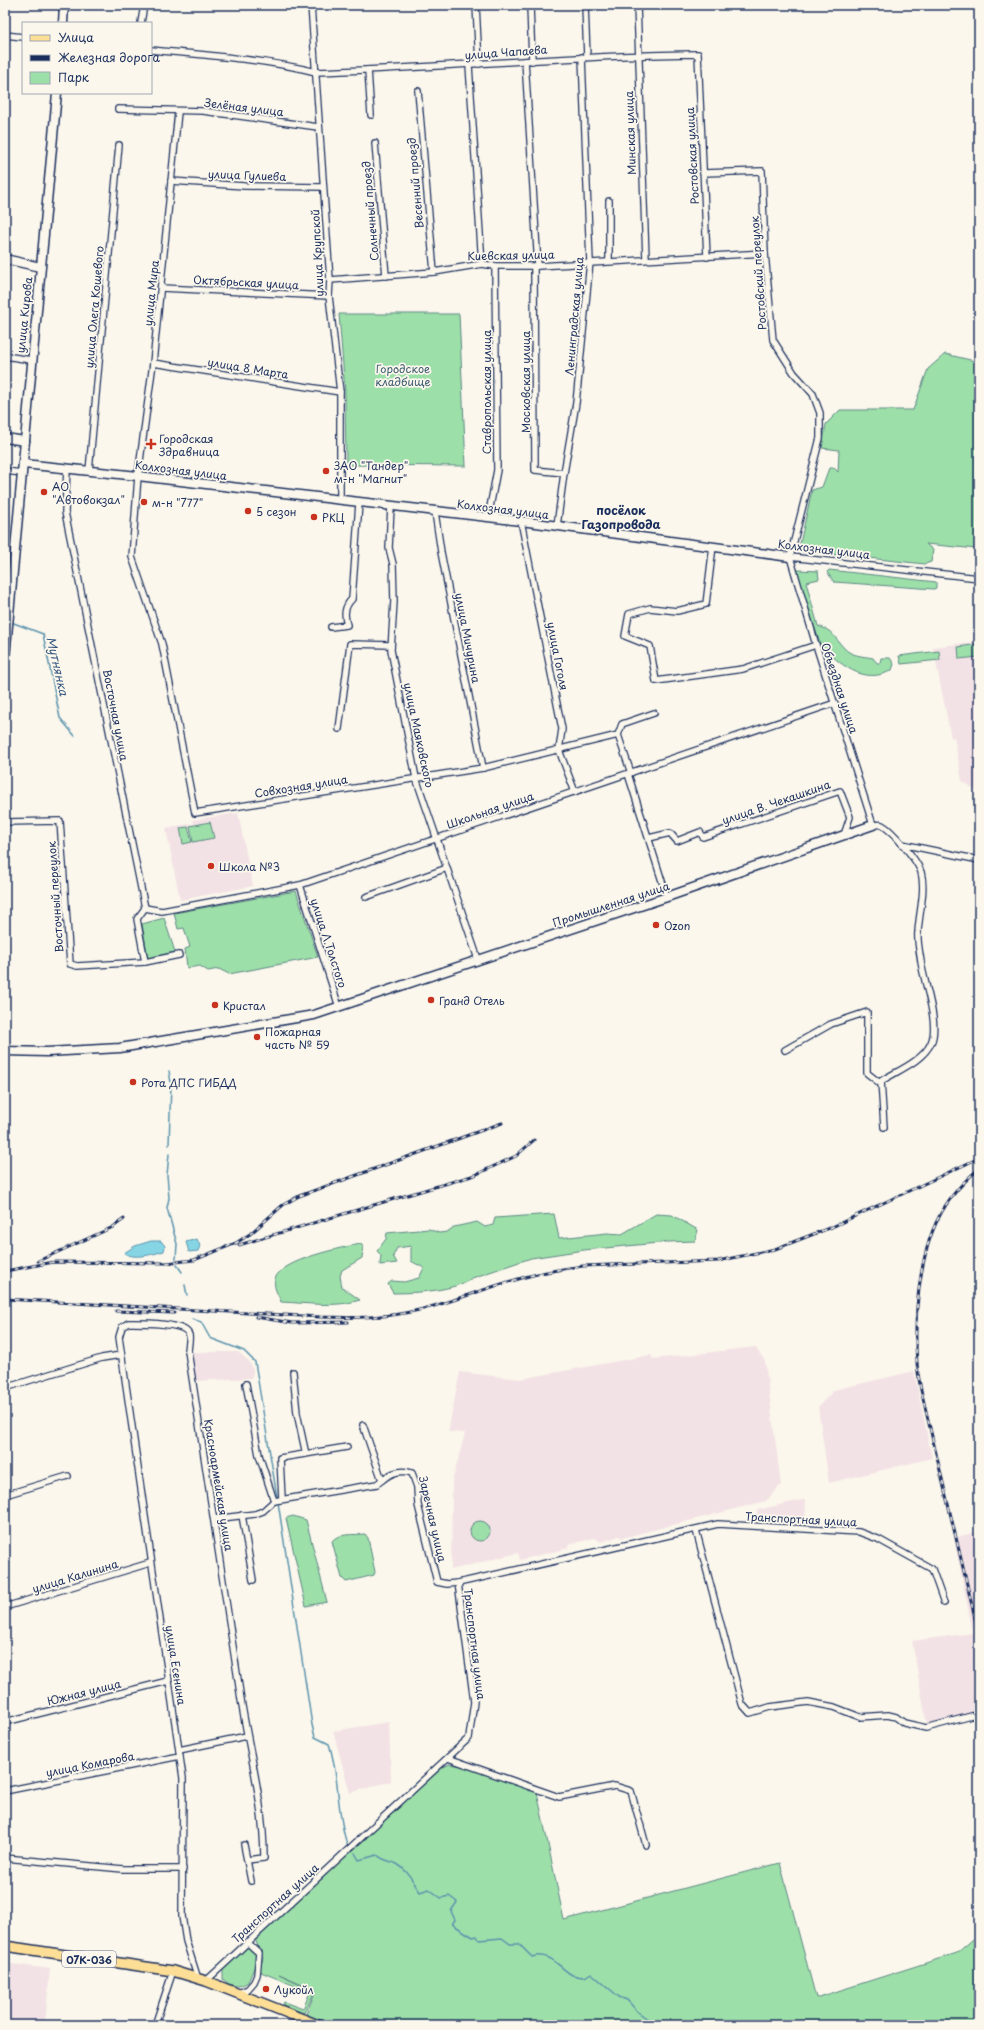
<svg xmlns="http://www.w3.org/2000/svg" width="984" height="2030" viewBox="0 0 984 2030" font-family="'Playpen Sans',sans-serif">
<rect width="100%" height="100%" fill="#fbf7ec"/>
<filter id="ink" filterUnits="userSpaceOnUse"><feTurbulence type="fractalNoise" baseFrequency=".025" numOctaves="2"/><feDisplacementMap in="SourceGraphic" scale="8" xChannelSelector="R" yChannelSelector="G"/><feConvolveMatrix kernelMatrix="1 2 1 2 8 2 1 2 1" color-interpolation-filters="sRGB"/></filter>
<g filter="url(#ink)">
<g fill="#f3e2e5">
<path d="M979 641V792L962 781 954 737 951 738 933 647Z"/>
<path d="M238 813 253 886 180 900 166 828 194 823 193 820Z"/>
<path d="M755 1347 765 1361 781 1485 766 1501 622 1538 619 1536 601 1542 595 1538 570 1544 569 1548 520 1560 518 1553 451 1570 452 1482 465 1433 448 1432 460 1372 520 1379 651 1355 653 1359Z"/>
<path d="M191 1352H238L249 1361 253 1370 252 1378 195 1381Z"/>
<path d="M914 1371 932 1458 829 1483 818 1407 834 1390Z"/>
<path d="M806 1499 805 1525 756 1523 757 1510Z"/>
<path d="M979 1531V1712L927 1725 912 1641 973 1633 954 1538Z"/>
<path d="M389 1722 391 1781 350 1793 333 1731Z"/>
<path d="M5 1963 50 1969 45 2025H5Z"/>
</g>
<g fill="#9ddfa9" stroke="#5c8784">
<path d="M339 314H459L466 466 346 465 345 392Z"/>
<path d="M945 354 979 362V544L977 549 926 544 933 550 931 562 925 564 801 551 799 548 812 490 822 487 829 468H834L838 472 839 450 822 448 826 424 840 410H913L928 369Z"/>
<path d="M798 570 818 571 819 579 806 582 818 626C834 631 833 636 844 648 851 656 863 656 873 658L877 663H880L881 658H890L894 664 892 670C864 686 839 664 820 644L797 573Z"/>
<path d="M829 570 936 582V588L934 589 834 582 827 572Z"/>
<path d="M979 644V657L959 659 958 647Z"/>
<path d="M939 651 940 660 901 664 899 656Z"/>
<path d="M210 822 214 838 193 842 190 826Z"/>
<path d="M188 827 192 842 183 844 180 828Z"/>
<path d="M296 891 318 957 229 974 219 969 208 971 200 966 187 968 185 949 190 947 184 928 178 929 174 913Z"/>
<path d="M164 918 175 952 148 958 142 924Z"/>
<path d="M554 1214 559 1238 607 1233 622 1234 656 1214 672 1215 698 1230 695 1241 669 1242 584 1250 531 1258 472 1278C455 1291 415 1293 393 1293L388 1284 392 1281 404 1282 419 1278 424 1268 411 1261V1246L397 1248 393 1256 397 1263 380 1265 381 1255 377 1251 386 1239 387 1233 429 1229 439 1233 447 1232 454 1227 477 1222 485 1227 493 1225 495 1218Z"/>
<path d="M361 1244 363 1247 362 1258 342 1270 340 1276 342 1287 360 1300C336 1308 306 1303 281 1302 278 1293 273 1289 275 1279 280 1260 343 1247 361 1244Z"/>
<path d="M293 1516 306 1520 327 1602 306 1606 286 1518Z"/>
<circle cx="480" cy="1531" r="10"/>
<path d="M365 1534 368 1538 375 1572 374 1575 346 1582 342 1578 332 1541C338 1533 355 1535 365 1534Z"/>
<path d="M450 1764 467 1767 537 1792 564 1920 780 1863 816 1998 957 1953 979 1934V2025H333L306 2014 316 1990 279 1974 315 1991 304 2013 283 2005 284 2002 303 2009 310 1992 261 1972 260 1968 263 1958 255 1939 443 1767Z"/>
<path d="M249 1947 256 1953 257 1961 248 1982C240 1988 230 1987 223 1979V1968L244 1949Z"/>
</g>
<g fill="#86d5e4" stroke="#5b93ae">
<path d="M197 1239 200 1246 198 1251 189 1252 186 1242Z"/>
<path d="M151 1241H161L165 1246 164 1251C154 1254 134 1260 124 1253L135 1246Z"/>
</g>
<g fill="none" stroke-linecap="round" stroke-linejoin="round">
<g stroke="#5b93ae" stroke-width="1.5">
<path d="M11 622 43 634 60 718 75 736"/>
<path d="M169 1071 171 1083 169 1145"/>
<path d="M169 1154 167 1175 169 1198 167 1208 177 1244 176 1259"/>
<path d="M177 1265 182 1272"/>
<path d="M185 1285 187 1295"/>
<path d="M192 1319 201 1322 210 1338 244 1351 255 1362 277 1497"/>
<path d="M278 1502 312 1725 315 1737 329 1744C340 1776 336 1812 347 1844"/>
<path d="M355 1853 359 1860 377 1855C387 1863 390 1860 397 1864 408 1870 413 1882 420 1892L429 1889 441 1898 449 1896 457 1902 451 1911 455 1920 452 1924 473 1937 477 1936 479 1940 502 1938 510 1944H519L532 1957C550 1951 558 1967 572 1975 576 1976 581 1977 585 1977L591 1973 619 1997 627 2000 638 2012 656 2025"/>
</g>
<g stroke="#1b2f5e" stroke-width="8">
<g id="street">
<path d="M311 5 330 280 329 296 340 392V500"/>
<path d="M476 5 479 64"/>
<path d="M530 5 532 61"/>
<path d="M585 5 587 57"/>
<path d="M637 5 646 259"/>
<path d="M141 23 144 5"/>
<path d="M5 35 23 37"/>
<path d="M151 50C206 55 263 59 316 72 444 68 570 55 698 54L707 257"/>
<path d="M525 61 538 266"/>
<path d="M469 65 482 264"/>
<path d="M368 70 371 115"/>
<path d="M418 91 434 272"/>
<path d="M118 109 203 111 318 127"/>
<path d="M178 112 153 363 138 476 132 557 162 644 195 813 483 768 618 735 622 724 654 713"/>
<path d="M375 143 386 276"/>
<path d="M703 173 762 171 765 253 773 340 794 373 813 394 820 413V438L790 557"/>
<path d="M171 181 244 186 323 187"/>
<path d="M609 201V261"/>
<path d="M534 266 535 470 564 473"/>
<path d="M330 280 434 272 482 264 495 266H538L765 253"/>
<path d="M161 288 329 296"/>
<path d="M5 356 31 360"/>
<path d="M153 363 340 392"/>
<path d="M67 469 65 512 145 908 137 919 145 962"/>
<path d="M5 471 22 473"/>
<path d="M89 471 119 145"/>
<path d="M391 506 389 548 393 564 394 601 391 650 416 778 478 959"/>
<path d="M435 512 441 552 483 768"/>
<path d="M488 518 497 470 495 266"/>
<path d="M521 521 562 729 559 750 575 792"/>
<path d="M557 526 564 473 576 403 590 262 582 57"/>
<path d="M713 546 706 604 677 611 650 608 629 614 625 636 650 646 656 681 743 669 816 645"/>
<path d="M790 557 816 645 873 825C876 825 880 824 882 825 893 831 917 860 921 872 926 890 919 913 918 932 917 942 920 953 921 962 924 983 940 1024 931 1043 923 1061 897 1071 881 1081L884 1127"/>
<path d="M790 557 979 578"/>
<path d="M331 627 347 625C344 615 344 607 352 599L359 503"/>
<path d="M339 729 350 644 391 645"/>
<path d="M618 735 631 773"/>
<path d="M628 774 667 897"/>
<path d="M5 822 60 821 70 964 77 966 145 962 179 955"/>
<path d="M649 838 670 833 677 841 700 832 703 837 840 791 850 817 844 835"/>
<path d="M902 844 979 860"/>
<path d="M300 885 339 1007"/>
<path d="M366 897 447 868"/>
<path d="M145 908 162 911 300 885 835 703"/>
<path d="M785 1050 831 1024 867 1012V1073L881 1084"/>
<path d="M246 1384 259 1455 274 1501"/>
<path d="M5 1388 102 1358 121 1355"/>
<path d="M305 1454 347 1447"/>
<path d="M382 1480C391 1473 400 1469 412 1473L417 1487 418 1505 437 1582 447 1584 458 1583"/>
<path d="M5 1495 68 1476"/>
<path d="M282 1499 280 1458 305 1454V1450L297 1413 293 1372"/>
<path d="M242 1515 253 1580"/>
<path d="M214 1519 255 1514 263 1511 274 1501 377 1484 382 1480 363 1425"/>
<path d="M696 1530 742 1704 750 1713 770 1707 808 1702 834 1707 860 1717 888 1715 896 1717 904 1723 926 1728 979 1714"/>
<path d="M5 1607 150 1563"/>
<path d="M5 1722 168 1681"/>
<path d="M179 1750 247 1736"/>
<path d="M448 1758 559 1797 615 1786 631 1791 646 1845"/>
<path d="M5 1791 180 1756"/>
<path d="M244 1845 251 1881"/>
<path d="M5 1858 123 1869H183"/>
<path d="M198 1979 186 1941 182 1916 183 1778 119 1337 122 1327 128 1323C140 1323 186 1322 189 1335 190 1340 188 1347 188 1351 206 1465 222 1579 240 1693 248 1748 264 1802 264 1858L247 1860"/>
<path d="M206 1981 469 1738 474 1702 458 1583 718 1524 859 1532 878 1539 932 1569 944 1603"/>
<path d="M238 1993 248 1989 254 1982 257 1975 259 1953 247 1942"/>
<path d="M155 2025 173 1971"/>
</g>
</g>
<g stroke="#1b2f5e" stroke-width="11">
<g id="secondary">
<path d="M63 23 64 5"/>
<path d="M5 259 40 267"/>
<path d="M5 438 25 441"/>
<path d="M24 464 138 476 521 521 790 557"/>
<path d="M5 658 57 93"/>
<path d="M5 1051 47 1052 120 1048 314 1015 667 897 873 825"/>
</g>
</g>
<g stroke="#1b2f5e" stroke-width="12">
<path id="primary" d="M5 1946 173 1971 206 1981 318 2025"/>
</g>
<use href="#street" stroke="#fbf7ec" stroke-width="5.5"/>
<use href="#secondary" stroke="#fbf7ec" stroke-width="8"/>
<use href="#primary" stroke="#fdde96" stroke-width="9"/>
<g stroke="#1b2f5e" stroke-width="3">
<g id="rail">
<path d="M979 1169C933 1205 922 1252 917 1307 915 1335 915 1362 921 1390L979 1635"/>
<path d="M239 1245 475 1175 516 1156 534 1140"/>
<path d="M38 1261 113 1227 124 1219"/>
<path d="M5 1271 54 1262 166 1263 194 1260 236 1243 250 1234 283 1205 299 1196 502 1123"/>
<path d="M5 1299 320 1317C353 1318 387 1318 419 1310 452 1302 483 1289 515 1280 537 1273 560 1269 583 1266L718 1261 775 1249 832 1227 979 1158"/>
<path d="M116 1311 174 1313"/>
<path d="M256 1317 292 1323 348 1322"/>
</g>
</g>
<use href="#rail" stroke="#fbf7ec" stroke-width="1.5" stroke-dasharray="4.5" stroke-linecap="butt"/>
</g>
</g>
<g fill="#c8321e" stroke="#fbf7ec" stroke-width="1.5">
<path d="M149 438h4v4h4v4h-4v4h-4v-4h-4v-4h4z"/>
<circle cx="326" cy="471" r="4"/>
<circle cx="44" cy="492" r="4"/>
<circle cx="144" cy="502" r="4"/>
<circle cx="248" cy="511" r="4"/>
<circle cx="314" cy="517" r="4"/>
<circle cx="211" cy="866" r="4"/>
<circle cx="656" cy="925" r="4"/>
<circle cx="431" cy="1000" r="4"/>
<circle cx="215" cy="1005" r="4"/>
<circle cx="257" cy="1037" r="4"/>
<circle cx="133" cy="1082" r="4"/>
<circle cx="266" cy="1989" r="4"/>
</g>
<g text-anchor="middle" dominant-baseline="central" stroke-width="3.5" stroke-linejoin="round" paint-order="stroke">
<rect fill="#fbf7ec" stroke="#5e6b89" stroke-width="1" x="62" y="1951" width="54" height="16" rx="3"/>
<g font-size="10" font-weight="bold" fill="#1b2f5e">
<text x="89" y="1959">07К-036</text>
</g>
<g font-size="11" fill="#1b2f5e" stroke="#fbf7ec">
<text transform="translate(506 52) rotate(-4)">улица Чапаева</text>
<text transform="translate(244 107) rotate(7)">Зелёная улица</text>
<text transform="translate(630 133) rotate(-92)">Минская улица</text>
<text transform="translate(692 156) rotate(-93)">Ростовская улица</text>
<text transform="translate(247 175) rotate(2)">улица Гулиева</text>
<text transform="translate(415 183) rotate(-95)">Весенний проезд</text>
<text transform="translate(370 211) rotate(-95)">Солнечный проезд</text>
<text transform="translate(317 253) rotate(-93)">улица Крупской</text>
<text transform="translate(511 255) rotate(-1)">Киевская улица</text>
<text transform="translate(758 273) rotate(-94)">Ростовский переулок</text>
<text transform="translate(246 282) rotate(3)">Октябрьская улица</text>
<text transform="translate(151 293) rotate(-84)">улица Мира</text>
<text transform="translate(94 307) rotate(-85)">улица Олега Кошевого</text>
<text transform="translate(24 315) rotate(-84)">улица Кирова</text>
<text transform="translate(574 316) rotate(-85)">Ленинградская улица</text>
<text transform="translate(248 368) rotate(9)">улица 8 Марта</text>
<text transform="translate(525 382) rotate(-90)">Московская улица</text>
<text transform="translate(486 392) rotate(-90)">Ставропольская улица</text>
<text transform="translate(181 470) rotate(7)">Колхозная улица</text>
<text transform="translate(503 509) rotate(7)">Колхозная улица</text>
<text transform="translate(824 549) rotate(7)">Колхозная улица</text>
<text transform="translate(468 638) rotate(79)">улица Мичурина</text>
<text transform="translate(558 656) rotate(79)">улица Гоголя</text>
<text transform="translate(840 688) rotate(72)">Объездная улица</text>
<text transform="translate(116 715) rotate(79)">Восточная улица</text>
<text transform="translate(419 735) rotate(78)">улица Маяковского</text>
<text transform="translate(301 786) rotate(-9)">Совхозная улица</text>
<text transform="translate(776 802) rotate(-19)">улица В. Чекашкина</text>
<text transform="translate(490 810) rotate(-19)">Школьная улица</text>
<text transform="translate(55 897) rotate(-94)">Восточный переулок</text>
<text transform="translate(611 904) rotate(-18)">Промышленная улица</text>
<text transform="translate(329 943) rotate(72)">улица Л.Толстого</text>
<text transform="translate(219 1485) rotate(81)">Красноармейская улица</text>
<text transform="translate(433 1519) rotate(77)">Заречная улица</text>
<text transform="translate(801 1519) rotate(3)">Транспортная улица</text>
<text transform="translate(75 1576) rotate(-17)">улица Калинина</text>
<text transform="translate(475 1644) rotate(83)">Транспортная улица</text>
<text transform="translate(176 1665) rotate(81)">улица Есенина</text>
<text transform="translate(84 1692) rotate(-14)">Южная улица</text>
<text transform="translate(90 1764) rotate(-11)">улица Комарова</text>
<text transform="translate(275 1903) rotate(-42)">Транспортная улица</text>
</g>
<g font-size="11" fill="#3c5b71" stroke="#fbf7ec">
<text x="403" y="368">Городское<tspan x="403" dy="13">кладбище</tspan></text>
</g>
<g font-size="11" fill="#1b2f5e" stroke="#fbf7ec" text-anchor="start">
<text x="159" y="438">Городская<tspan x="159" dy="13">Здравница</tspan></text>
<text x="334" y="465">ЗАО "Тандер"<tspan x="334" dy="13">м-н "Магнит"</tspan></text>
<text x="52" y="486">АО<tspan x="52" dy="13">"Автовокзал"</tspan></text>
<text x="152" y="502">м-н "777"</text>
<text x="256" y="511">5 сезон</text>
<text x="322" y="517">РКЦ</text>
<text x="219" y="866">Школа №3</text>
<text x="664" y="925">Ozon</text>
<text x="439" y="1000">Гранд Отель</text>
<text x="223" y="1005">Кристал</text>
<text x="265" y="1031">Пожарная<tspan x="265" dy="13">часть № 59</tspan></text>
<text x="141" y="1082">Рота ДПС ГИБДД</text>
<text x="274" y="1989">Лукойл</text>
</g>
<g font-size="12" font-weight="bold" fill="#1b2f5e" stroke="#fbf7ec">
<text x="621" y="510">посёлок<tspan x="621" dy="14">Газопровода</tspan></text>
</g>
<g font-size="12" font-style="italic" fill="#365880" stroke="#fbf7ec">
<text transform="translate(58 666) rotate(77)">Мутнянка</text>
</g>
</g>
<rect width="984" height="2030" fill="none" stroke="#fbf7ec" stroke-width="20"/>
<rect x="10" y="10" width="964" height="2010" fill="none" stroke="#1b2f5e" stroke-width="1.5" filter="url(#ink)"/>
<rect x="22" y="22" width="130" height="72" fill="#fbf7ec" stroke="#a1a7b3"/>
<rect x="30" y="35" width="20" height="6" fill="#fdde96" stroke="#a1a7b3"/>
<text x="58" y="42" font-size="12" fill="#1b2f5e">Улица</text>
<rect x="30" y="55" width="20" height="6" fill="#1b2f5e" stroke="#a1a7b3"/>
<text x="58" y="62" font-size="12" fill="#1b2f5e">Железная дорога</text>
<rect x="30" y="72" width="20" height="12" fill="#9ddfa9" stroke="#a1a7b3"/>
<text x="58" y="82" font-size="12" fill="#1b2f5e">Парк</text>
</svg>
